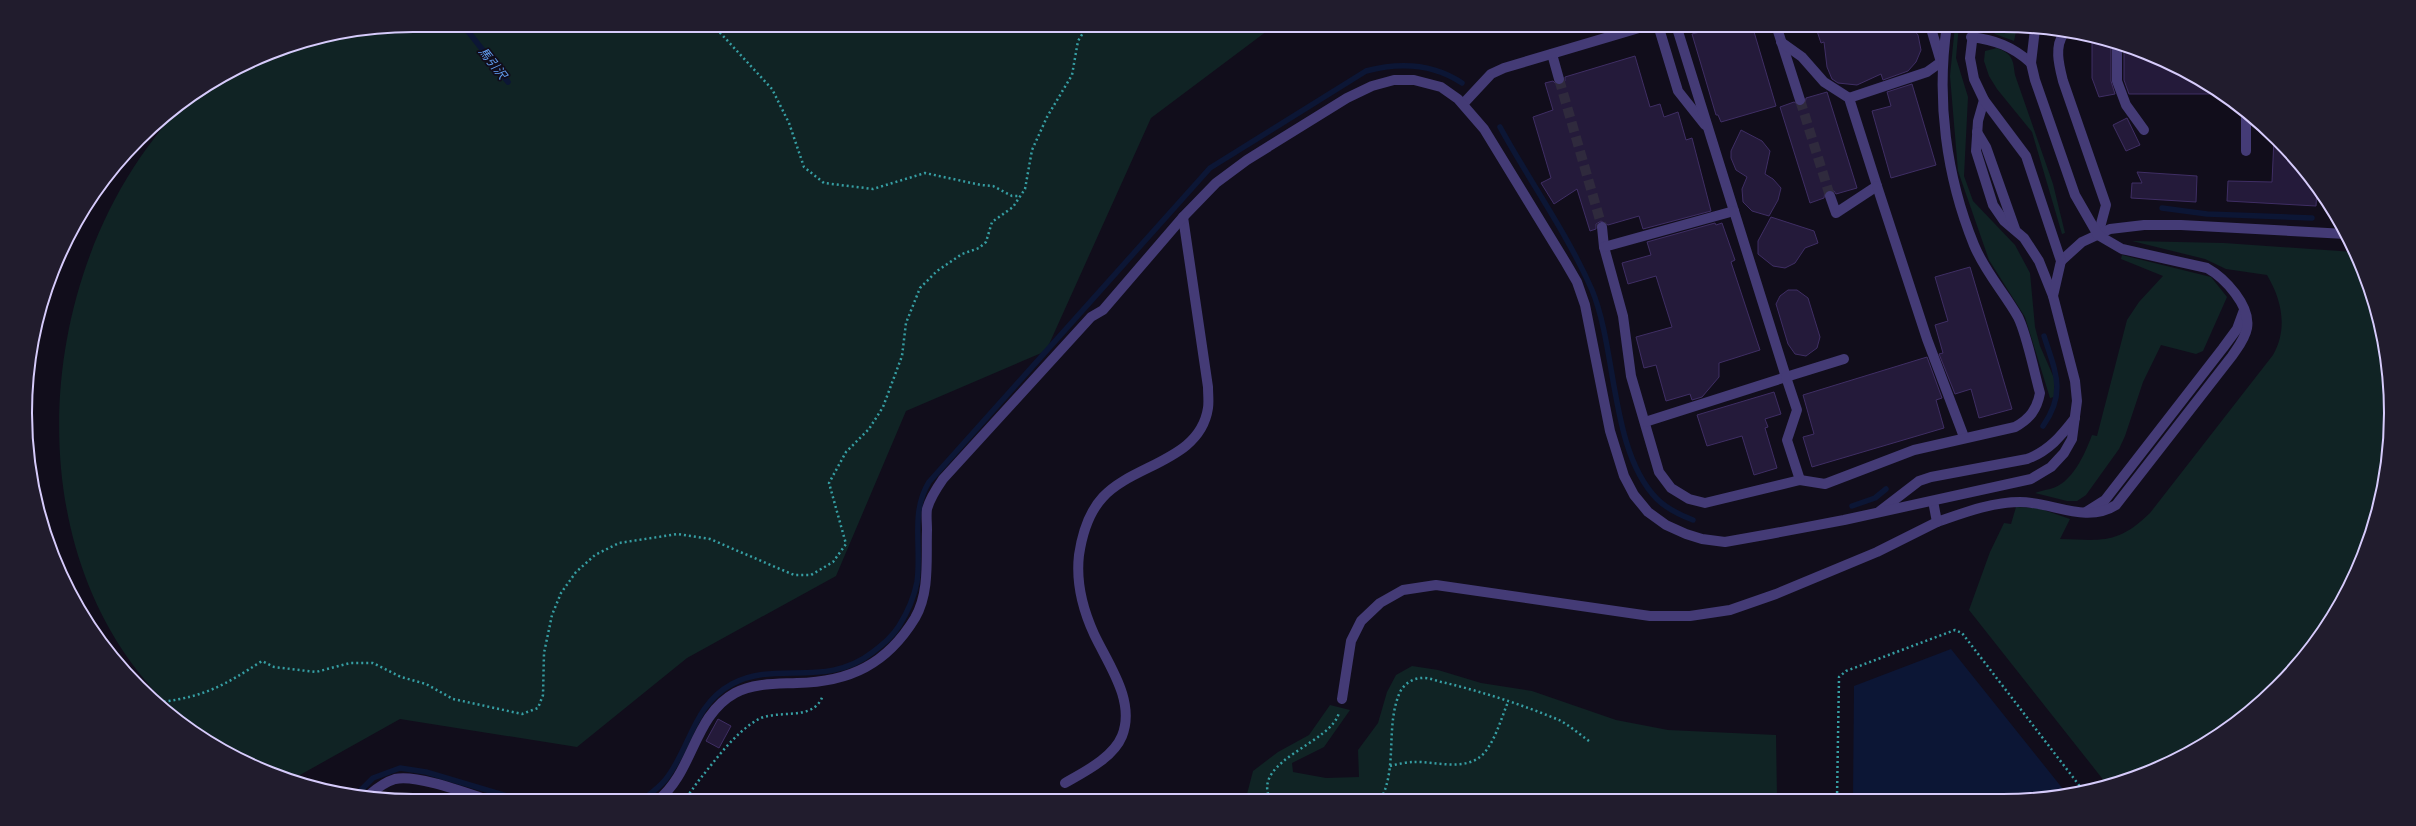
<svg xmlns="http://www.w3.org/2000/svg" width="2416" height="826" viewBox="0 0 2416 826" font-family="'Open Sans','Noto Sans JP',sans-serif">
<rect width="100%" height="100%" fill="#110d1b"/>
<g fill="#102324">
<path d="M413 25H1275L1151 118 1046 351 906 411 836 576 687 658 577 747 400 719 291 780C0 677 0 276 196 92 234 65 291 43 337 33 361 27 388 27 413 25Z"/>
<path d="M1955 25H1959L1956 58 1968 97 1964 176 1973 201 2015 245 2030 273 2035 327 2040 346 2054 378V397L2050 398 2025 317 1989 260 1958 171 1950 76Z"/>
<path d="M2003 25 2017 27 2014 41 1995 34 1988 26Z"/>
<path d="M1997 48C2013 54 2013 60 2015 75L2053 184 2065 233 2062 234 2032 132 1997 89 1989 76 1984 61 1985 51Z"/>
<path d="M2132 241 2224 243 2354 252 2370 288 2388 362 2390 438 2378 513 2339 607 2259 705 2174 761 2105 782 1969 610 1990 552 2004 523 2011 524 2016 507 2038 508 2070 519 2060 539C2102 540 2117 545 2150 513L2273 355C2288 329 2282 300 2267 275L2226 269 2205 259Z"/>
<path d="M2122 255 2211 277 2227 297 2203 351 2196 354 2161 345 2143 382 2125 436 2119 449 2086 495 2077 501H2067L2035 493C2040 491 2045 490 2050 489 2072 484 2085 454 2092 435L2097 436 2127 320 2139 302 2163 276 2121 259Z"/>
<path d="M1412 666 1438 670 1481 683 1532 691 1616 720 1668 730 1776 735 1777 798 1217 799 1247 794 1253 771 1278 752 1309 735 1330 705 1350 710 1324 747 1292 763 1293 772 1326 778 1359 777 1358 750 1378 723 1387 692 1396 675Z"/>
</g>
<path fill="#0c1635" d="M1951 649 2067 794 2054 798H1853L1854 686Z"/>
<g fill="none" stroke-linecap="round" stroke-linejoin="round">
<g stroke="#0c1635" stroke-width="5.5">
<path d="M463 25 508 82"/>
<path d="M1500 127C1530 182 1567 233 1592 290 1617 350 1610 451 1657 499 1667 509 1680 515 1693 520"/>
<path d="M2162 208 2207 214 2312 218"/>
<path d="M2043 426C2067 392 2055 371 2044 336"/>
<path d="M1852 506 1875 498 1886 489"/>
<path d="M357 794 373 778 400 768 426 772 524 801"/>
<path d="M641 801C650 794 659 788 666 779 691 747 693 705 732 684 776 660 826 689 873 652 883 644 892 637 899 626 907 613 914 598 917 582 922 547 910 513 929 482L1210 168 1366 71C1400 62 1432 63 1462 83"/>
</g>
</g>
<g fill="#241a3a" stroke="#3f2e64">
<path d="M1707 25H1752L1776 106 1721 122 1718 115H1716L1692 34 1708 30Z"/>
<path d="M1815 25H1910L1918 35 1921 50 1916 62 1908 71 1883 80 1881 74 1857 85 1838 83 1832 79 1827 67 1824 42 1821 43Z"/>
<path d="M2092 37 2111 41V81L2115 94 2099 97 2092 78Z"/>
<path d="M2124 46 2174 65 2221 94H2129L2124 80Z"/>
<path d="M1635 56 1650 107 1660 104 1664 117 1678 112 1686 140 1692 138 1711 211 1643 229 1639 216 1608 225 1601 221 1596 224V229L1590 231 1577 189 1554 204 1541 183 1551 178 1533 117 1553 110 1545 83 1553 81 1557 85H1561L1565 81V77Z"/>
<path d="M1912 84 1936 165 1891 178 1872 111 1891 106 1887 92Z"/>
<path d="M1827 92 1857 188 1836 194 1834 191 1828 190 1825 192 1824 198 1810 203 1780 107 1794 102 1802 106 1805 104 1806 98Z"/>
<path d="M2127 118 2140 145 2126 151 2113 125Z"/>
<path d="M1741 130 1762 141 1770 151 1765 174 1773 179 1781 188 1778 200 1769 216 1752 211 1743 202 1742 189 1747 177 1736 170 1731 158V151Z"/>
<path d="M2274 138 2295 157 2317 189 2316 206 2227 201 2228 181 2272 182Z"/>
<path d="M2137 172 2197 176 2196 202 2131 198 2132 183H2142Z"/>
<path d="M1771 217 1814 231 1818 243 1805 248 1795 263 1785 268 1773 266 1758 254V241Z"/>
<path d="M1715 223 1716 225 1722 223 1735 260 1731 262 1760 350 1719 363V377L1702 397 1692 400 1690 394 1666 401 1656 365 1644 368 1636 337 1672 327 1656 276 1628 284 1622 263 1651 255 1647 242Z"/>
<path d="M1970 267 2012 409 1979 418 1971 389 1955 394 1939 354 1943 353 1935 325 1948 321 1935 277Z"/>
<path d="M1788 290H1797L1808 298 1820 337 1817 348 1806 356 1795 354 1788 344 1776 304 1780 296Z"/>
<path d="M1927 357 1942 398 1936 400 1944 428 1812 467 1803 437 1814 434 1803 395Z"/>
<path d="M1774 392 1781 414 1765 419 1768 427 1765 428 1777 468 1754 475 1742 436 1707 446 1697 415Z"/>
<path d="M718 719 731 726 719 748 706 741Z"/>
</g>
<g fill="none" stroke-linecap="round" stroke-linejoin="round">
<g stroke="#2f2a3d" stroke-width="10" stroke-dasharray="10 5" stroke-linecap="butt">
<path d="M1559 79 1602 227"/>
<path d="M1800 100 1830 196"/>
</g>
<g stroke="#369ea3" stroke-width="2.5" stroke-dasharray="2 3" stroke-linecap="butt">
<path d="M500 25 507 28 510 25"/>
<path d="M713 25 772 89 789 123 804 167 824 183 873 189 925 173 981 185 993 186 1012 196H1019"/>
<path d="M160 705 162 702C206 696 225 685 262 661L274 667 316 672 350 663H373L401 677 426 684 453 699 522 714 538 708 543 695 544 653 552 615 561 593 576 572 595 555 619 543 678 534 710 539 794 575H811L833 562 846 544 829 483 846 452 869 429 883 407 902 356 906 323 920 288 937 271 962 254 979 248 986 242 992 222 1013 207 1025 189 1032 150 1047 117 1072 75 1078 41 1088 25"/>
<path d="M1390 766C1398 764 1407 762 1414 762 1435 761 1468 773 1485 752 1496 738 1501 719 1508 702"/>
<path d="M1837 798 1839 677 1846 671 1955 630 1962 633 2082 789"/>
<path d="M1270 799C1251 760 1333 743 1339 712"/>
<path d="M1381 799C1398 766 1385 726 1400 692 1404 684 1413 678 1422 678 1429 677 1438 682 1446 683 1483 692 1523 705 1559 720 1569 725 1579 734 1589 741"/>
<path d="M682 800C690 795 694 786 700 779 717 758 734 734 757 720 777 708 814 723 823 695"/>
</g>
<g stroke="#443b76" stroke-width="10">
<path d="M1658 25 1678 91 1705 125"/>
<path d="M1776 25 1800 100"/>
<path d="M2064 33C2054 47 2059 65 2063 81L2106 205 2098 235"/>
<path d="M1971 37C1995 40 2012 46 2031 63"/>
<path d="M1781 42 1802 57 1824 82 1849 98 1877 186 1836 213 1830 196"/>
<path d="M2117 43V81L2126 105 2144 130"/>
<path d="M1552 54 1559 79"/>
<path d="M1849 98 1927 72 1941 62 1930 25"/>
<path d="M1984 100 1978 121 1976 151 1993 205 2004 221 2024 238 2039 261 2053 296"/>
<path d="M1463 104 1491 74 1504 68 1649 25"/>
<path d="M1977 132 1986 147 2015 229"/>
<path d="M2246 151V112"/>
<path d="M1877 186 1927 339 1964 437"/>
<path d="M1602 227 1604 247 1623 316 1631 376 1659 472 1671 488 1689 499 1705 503 1800 480 1825 484 1914 450 2015 427C2030 419 2037 409 2040 393 2034 372 2027 335 2018 317 2004 292 1985 272 1974 245 1946 176 1936 99 1947 25"/>
<path d="M1604 247 1734 211 1676 25"/>
<path d="M2061 261 2082 242 2110 229 2144 225H2181L2346 234"/>
<path d="M1645 422 1786 377 1734 211"/>
<path d="M1800 480 1787 440 1797 410 1786 377 1844 359"/>
<path d="M1880 511 1919 481 1931 477 2027 459C2049 451 2061 436 2075 418"/>
<path d="M2086 512 2105 500 2223 348 2237 329 2244 310"/>
<path d="M1937 522C1963 513 1992 502 2020 502 2052 502 2086 524 2116 505L2232 356C2238 347 2245 339 2247 328 2251 306 2225 278 2207 268L2122 249 2098 235 2075 195 2035 80 2031 63 2035 29"/>
<path d="M1342 699 1351 641 1361 621 1380 603 1403 590 1436 585 1650 616H1690L1730 610 1776 594 1877 552 1937 522 1933 501"/>
<path d="M1065 783C1084 772 1113 758 1122 736 1136 701 1108 664 1094 634 1083 610 1076 581 1079 555 1082 535 1089 512 1103 497 1133 464 1200 461 1208 408 1209 402 1208 394 1208 387L1183 217"/>
<path d="M369 795C377 788 385 782 395 779 417 774 469 794 491 801"/>
<path d="M657 801C694 772 693 716 735 693 754 683 776 684 797 683 850 682 887 664 915 618 930 592 926 559 927 530 927 523 926 515 927 509 930 498 936 489 943 479L1091 317 1103 310 1183 217 1216 183 1247 160 1347 98 1372 86 1394 80H1414L1441 87 1458 99 1484 129 1566 263 1577 282 1585 305 1610 431 1624 476 1634 495 1648 512 1666 525 1686 534 1702 539 1725 542 1770 534 1844 520 2031 479 2051 467 2064 453 2072 439 2077 401 2075 381 2053 296 2061 261 2026 156 1984 100 1974 79 1970 58 1974 25"/>
</g>
</g>
<g text-anchor="middle" dominant-baseline="central" stroke-width="3.5" stroke-linejoin="round" paint-order="stroke">
<g font-size="12" font-style="italic" fill="#629ff2" stroke="#110d1b">
<text transform="translate(493 63) rotate(52)">馬引沢</text>
</g>
</g>
<path d="M0 0H2416V826H0ZM413 32H2003A381 381 0 0 1 2384 413V413A381 381 0 0 1 2003 794H413A381 381 0 0 1 32 413V413A381 381 0 0 1 413 32Z" fill="#211c2d" fill-rule="evenodd"/>
<path fill="none" stroke="#d6cbfb" stroke-width="2" d="M413 32H2003A381 381 0 0 1 2384 413V413A381 381 0 0 1 2003 794H413A381 381 0 0 1 32 413V413A381 381 0 0 1 413 32Z"/>
</svg>
